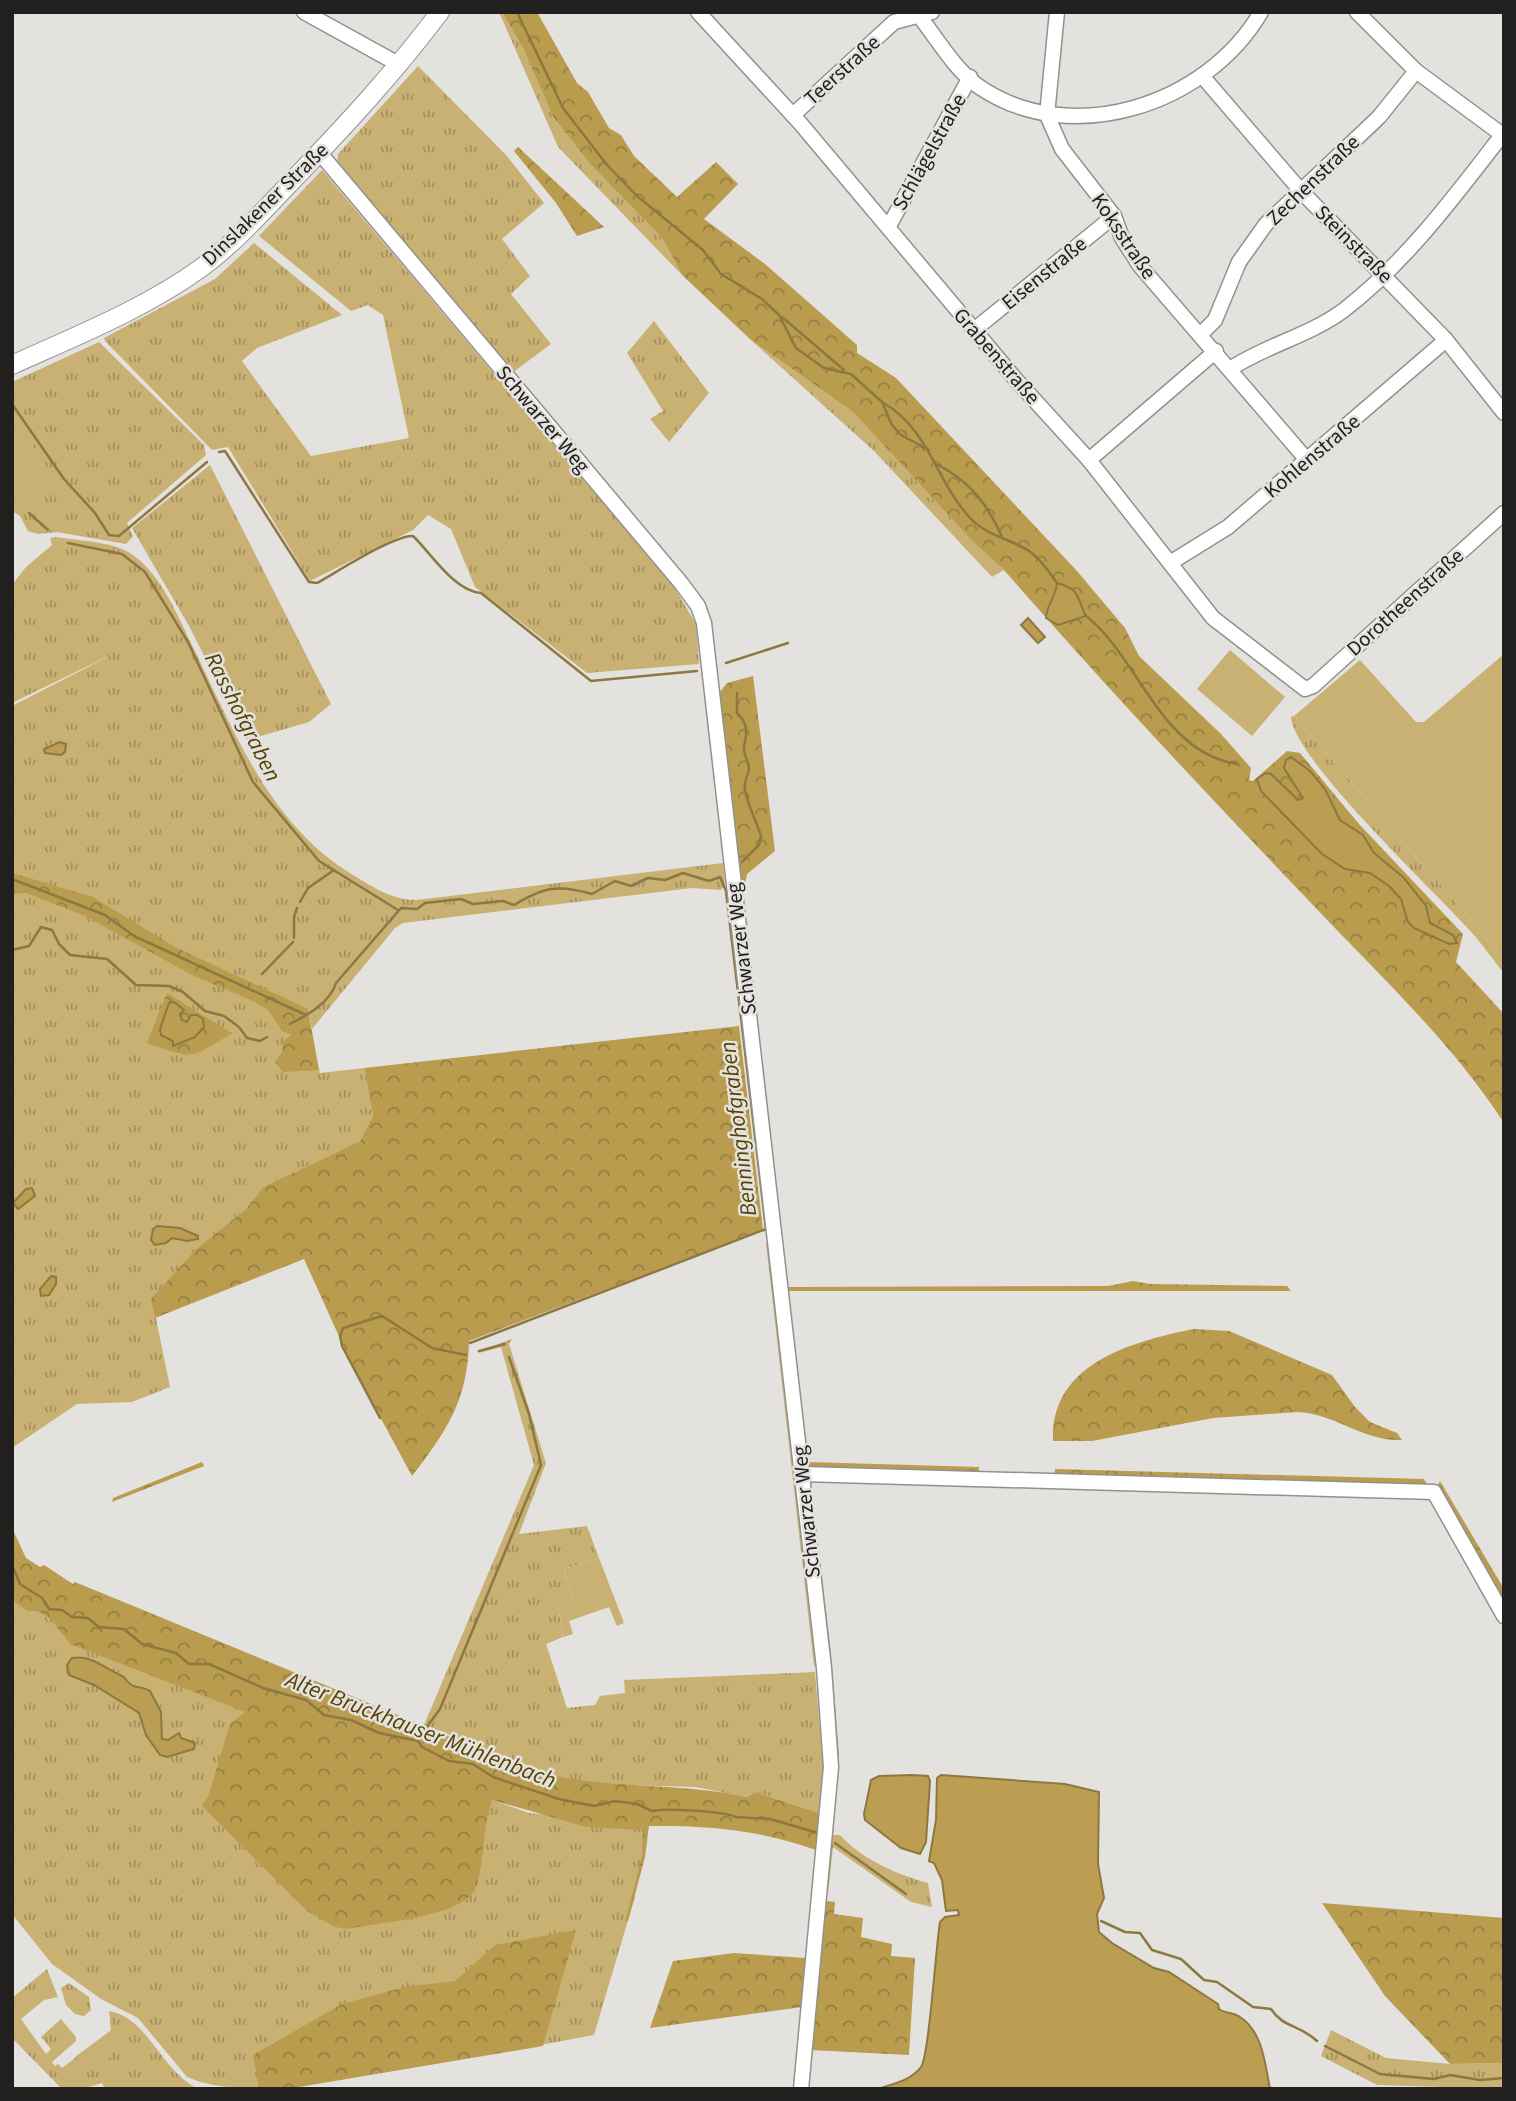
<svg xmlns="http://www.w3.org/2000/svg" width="1516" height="2101" viewBox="0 0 1516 2101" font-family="'Source Sans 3',sans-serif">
<defs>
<pattern id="grass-tufts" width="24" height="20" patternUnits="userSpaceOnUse" patternTransform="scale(1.75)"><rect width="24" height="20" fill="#c9b174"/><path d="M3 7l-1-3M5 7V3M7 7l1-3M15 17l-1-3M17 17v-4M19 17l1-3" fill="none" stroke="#a3905f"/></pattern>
<pattern id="forest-crowns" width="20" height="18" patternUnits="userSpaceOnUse" patternTransform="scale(1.75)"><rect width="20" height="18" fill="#b99c4e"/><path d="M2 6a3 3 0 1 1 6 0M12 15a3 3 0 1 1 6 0" fill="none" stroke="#967f40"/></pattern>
</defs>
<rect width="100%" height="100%" fill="#e4e2df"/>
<g fill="url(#grass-tufts)">
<path d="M499 12H502L523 48 553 117 590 164 662 238 682 275 558 147Z"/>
<path d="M418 66 506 155 544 203 502 239 530 276 511 294 551 344 512 373 337 165 338 154Z"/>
<path d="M322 170 674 587 696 624 699 664 587 673 475 587 451 529 428 515 413 530 310 581 228 447 212 450 105 341 104 338 215 279 254 243 342 315 257 348 242 361 311 456 409 438 383 315 368 305 351 311 259 236Z"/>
<path d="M654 321 709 393 669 442 650 419 663 411 627 353Z"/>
<path d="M751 340 853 412 972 541 1004 570 992 577 874 451Z"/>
<path d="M99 342 204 445 206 455 127 523 133 536 126 544 57 532 38 534 28 531 20 516 12 511V382Z"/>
<path d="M210 465 331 704 309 722 247 740 189 626 132 528Z"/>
<path d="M56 537C79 541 114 541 133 555 161 575 177 614 191 643 233 728 268 824 353 875 373 887 392 900 416 900L723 863 725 884 721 890 692 888 403 923 395 928 312 1029 308 1009 306 1016 320 1073 364 1068 373 1115 360 1141 263 1187 246 1209 196 1249 152 1299 170 1387 132 1402 77 1404 12 1448V706L115 653 12 703V585L26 567 52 545 50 538Z"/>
<path d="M720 692 809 1470 805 1468 716 703Z"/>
<path d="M1294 716 1504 958V973C1494 961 1484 947 1474 935 1440 896 1293 759 1291 717Z"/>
<path d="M766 1243 771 1244 818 1663 814 1666Z"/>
<path d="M512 1339 509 1344 546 1463 519 1534 587 1526 599 1558 564 1569 573 1599 558 1605 563 1637 546 1644 567 1708 595 1705 600 1696 625 1693 624 1680 815 1672 823 1766 819 1813 755 1792 747 1797 695 1787 596 1784 557 1777 424 1725 534 1465 501 1347 479 1353 478 1351Z"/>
<path d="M811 1481 831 1653 839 1753 833 1835H840C863 1860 896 1874 928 1883L932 1907 911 1902 833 1847 828 1893 824 1891 835 1768 808 1482Z"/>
<path d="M12 1541 56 1606 353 1751 529 1813 648 1826 634 1900 594 2035C526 2048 457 2060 388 2071 331 2080 240 2101 187 2077L138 2018 101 1999 52 1964 12 1914Z"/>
<path d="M47 1969 58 1997 44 2000 21 2019 46 2054 51 2049 41 2037 61 2019 76 2037V2041L52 2062 55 2066 58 2064 62 2068 111 2030 109 2011C148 2017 161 2072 199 2089H105L102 2083 82 2089H62L12 2038V1998Z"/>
<path d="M69 1983 89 1997 91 2010 84 2016 75 2014 66 2005 61 1988Z"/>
<path d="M1331 2030 1386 2058 1450 2064 1504 2063V2089L1377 2085 1321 2056Z"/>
</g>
<g fill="url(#forest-crowns)">
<path d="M502 12H537L577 83 588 92 609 128 621 135 634 156 677 197 716 162 738 184 704 219 765 264 857 345V353L896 378 1077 571 1125 628 1139 656 1221 734 1251 768 1249 780 1253 781 1287 751 1300 753 1359 824 1463 934 1456 962 1504 1014V1123C1451 1041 1377 973 1311 903 1207 794 1103 684 1004 570L972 541 853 412 751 340 682 275 662 238 590 164 553 117 523 48Z"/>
<path d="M518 147 604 227 577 236 556 203 514 151Z"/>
<path d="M753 676 775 851 747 874 745 885 742 886 720 692 727 683Z"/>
<path d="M12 873 93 897 175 947 308 1009 319 1070 283 1072 275 1062 282 1052 283 1041 292 1035 282 1031 268 1010 253 1001 192 975 85 916 26 893 12 894Z"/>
<path d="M167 993 232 1033C190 1059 194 1060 147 1043Z"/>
<path d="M739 1026 763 1230 469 1341C468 1399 447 1431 412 1476L352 1365 304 1259 155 1318 151 1299 196 1249 246 1209 263 1187 360 1141 373 1115 364 1068Z"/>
<path d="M1133 1281 1150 1284 1287 1286 1291 1291H789L788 1287 1108 1286Z"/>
<path d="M1193 1329 1229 1331 1332 1375 1355 1407 1370 1422 1397 1433 1402 1440C1364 1442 1334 1413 1297 1412L1213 1418 1092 1441H1053C1050 1363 1132 1342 1193 1329Z"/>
<path d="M202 1462 204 1466 112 1502 113 1498Z"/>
<path d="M808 1462 979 1467V1475L809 1470Z"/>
<path d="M1055 1469 1424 1479 1429 1488 1055 1477Z"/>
<path d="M1440 1481 1504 1589V1610L1437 1487Z"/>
<path d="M12 1528 26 1558 40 1567 44 1565 73 1584 75 1582 529 1769C601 1791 674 1781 747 1797L755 1792 819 1813 816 1850C760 1830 707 1825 649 1826L645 1857 628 1921 625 1922 642 1856 643 1830 586 1827 492 1800C482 1828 485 1857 477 1885 467 1918 378 1922 348 1929L335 1927 307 1911 202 1806 209 1794 230 1724 245 1712 70 1644 50 1618 37 1611H28L12 1600Z"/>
<path d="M827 1901 835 1902 834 1914 863 1918 861 1937 892 1944 891 1956 915 1958 909 2055 810 2050 823 1902Z"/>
<path d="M1322 1903 1504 1918V2063L1450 2064 1385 1996Z"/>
<path d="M576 1930 543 2046 299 2087 259 2089 253 2055 342 2004 404 1987 455 1981 495 1945Z"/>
<path d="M734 1953 806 1958 802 2007 650 2028 673 1961Z"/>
</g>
<g fill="#c9b174">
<path d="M20 427 54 477 28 495 12 472V432Z"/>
<path d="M1230 650 1285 697 1252 736 1197 689Z"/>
<path d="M1504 654V958L1294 716 1360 660 1416 722H1424Z"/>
<path d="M599 1558 624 1623 617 1626 609 1607 569 1621 573 1634 563 1637 558 1605 573 1599 564 1569Z"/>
<path d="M105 2035 114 2047 111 2057 93 2071 75 2057Z"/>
</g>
<g fill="#bb9e51" stroke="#8d7842" stroke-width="2">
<path d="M1057 583C1082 590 1076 598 1086 616L1058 625 1046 618C1046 606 1056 597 1057 583Z"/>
<path d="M1028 618 1045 637 1038 643 1021 625Z"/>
<path d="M60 742 66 744 65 752 61 755 45 753 44 749Z"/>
<path d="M1291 757 1310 771 1325 789 1340 820 1363 835 1374 853 1403 877 1426 906 1430 923 1453 935 1457 943 1449 944 1414 928 1408 922 1401 899 1389 886 1370 873 1345 869 1322 854 1261 791 1257 779 1266 773 1271 774 1298 800 1303 798 1284 768 1286 760Z"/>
<path d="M174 1002 184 1010 180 1014 182 1020 187 1022 191 1015H197L203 1019 204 1027 195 1037 173 1046V1041L161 1035 160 1029 169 1003Z"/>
<path d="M32 1188 35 1196 18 1209 13 1203 26 1189Z"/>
<path d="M157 1226 180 1228 198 1236V1239L187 1241 172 1238 166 1243 155 1245 151 1240 153 1229Z"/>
<path d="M51 1276 56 1277V1284L49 1295 41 1296 40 1289Z"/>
<path d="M72 1658C93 1655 105 1669 122 1676 126 1678 128 1684 134 1686 140 1688 144 1687 150 1691L161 1712 162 1739 168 1740 179 1733 181 1738 195 1743 194 1749 167 1757 160 1755 146 1735 139 1713 94 1685 69 1675 67 1665Z"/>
<path d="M912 1775 928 1776 930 1781 926 1842 920 1854 901 1848 865 1820 864 1814 871 1780 879 1776Z"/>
<path d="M941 1775 1065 1784 1099 1792 1098 1864 1104 1898 1097 1914 1099 1932 1112 1943 1154 1968 1169 1972 1218 2004 1219 2009C1226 2014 1233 2012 1240 2017 1263 2032 1265 2064 1270 2089H878C894 2083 910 2081 921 2067 929 2056 936 1945 940 1922L945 1917 959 1915 958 1910 946 1911 942 1880 934 1863 929 1861 936 1820 937 1778Z"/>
</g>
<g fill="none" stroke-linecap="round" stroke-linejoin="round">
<g stroke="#8d7842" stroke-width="2.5">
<path d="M517 12 563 108 607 165 637 196 703 250 721 274 762 299 779 315 796 348 824 368 851 374 882 402 892 425 901 435 929 450"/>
<path d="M782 317 844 370"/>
<path d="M882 402C930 429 936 483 972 520 988 536 1011 539 1029 551 1041 559 1049 572 1057 583"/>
<path d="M12 404 64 479 95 513 109 535 119 536 207 462"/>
<path d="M219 452 225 451 309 582 317 583C337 572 394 535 413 536 431 553 454 591 481 593L591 681 697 671"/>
<path d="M938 465C971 482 988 505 1003 539"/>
<path d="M29 513 48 530"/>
<path d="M68 543 122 554 145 572 188 642 253 782 319 861 398 910"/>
<path d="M1085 615C1139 657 1160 752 1237 764"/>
<path d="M726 663 788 643"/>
<path d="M737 693V713C749 725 747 732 744 747 743 754 749 761 749 769 748 776 743 782 745 790 748 806 756 820 761 836L759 845 742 862"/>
<path d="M12 879 105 915 134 936 306 1015"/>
<path d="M300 902 308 888 334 870"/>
<path d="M294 938V917L297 908"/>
<path d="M12 950 29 946 41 927 52 930 59 944 70 955 107 959 136 985 169 986 183 992 205 1011 224 1016 239 1027 247 1038 260 1041 267 1037"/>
<path d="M262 974 293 942"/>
<path d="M290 1024C307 1015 330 1003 336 983L401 908 417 909 425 903 461 899 473 904 503 901 514 905C544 887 558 884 592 894L615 881 631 886 648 878 665 880 683 873 709 881 720 877 726 891 766 1229 470 1343"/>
<path d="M479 1351 505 1344"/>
<path d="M380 1418 342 1346 340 1336 343 1328 382 1316 432 1348 466 1355"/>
<path d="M12 1565 20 1584 42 1598 49 1609 62 1610 72 1617 88 1618 99 1627 124 1629 142 1644 176 1653 189 1664H209L263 1688 306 1700 324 1715 351 1720 379 1733 418 1741 422 1747 449 1761 473 1764 493 1777 559 1799 594 1806 615 1801 637 1804 652 1811C667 1808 723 1811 736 1817L770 1819 815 1832"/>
<path d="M418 1739 440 1709 541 1465 529 1414 509 1357"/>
<path d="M835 1843 906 1894"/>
<path d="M1101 1921 1125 1932 1140 1933 1152 1950 1181 1959 1204 1980 1217 1982 1253 2007 1271 2009C1283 2028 1299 2024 1317 2041"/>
<path d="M1325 2046 1380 2074 1434 2079 1450 2075 1480 2080 1504 2078"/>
</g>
<g stroke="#92918d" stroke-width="17">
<g id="minor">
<path d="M304 12 400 65"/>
<path d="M698 12 800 123 1018 382 1089 460 1213 618 1305 689 1313 686 1504 513"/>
<path d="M916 12C935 35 953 68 978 86 1070 150 1207 105 1261 12"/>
<path d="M1057 12 1047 115 1062 149 1114 216 1122 238 1140 266 1307 460"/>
<path d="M1357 12 1416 71 1504 136"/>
<path d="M1203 77 1301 191 1446 340 1504 413"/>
<path d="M793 115 894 22 932 12"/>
<path d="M319 152 681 583 698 606 704 623 824 1668 831 1767 801 2089"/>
<path d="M889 226 970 77"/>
<path d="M974 330 1114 216"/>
<path d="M1201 334 1215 320 1239 262 1266 224 1379 117 1416 71"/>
<path d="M1230 369C1266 345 1309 336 1344 310 1406 262 1455 196 1502 135"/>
<path d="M1089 460 1216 351"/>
<path d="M1170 563 1228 527 1446 340"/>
<path d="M802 1474 1434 1492 1504 1616"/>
</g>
</g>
<g stroke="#92918d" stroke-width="20">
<path id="major" d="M12 365C76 336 144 309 201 268 235 243 264 210 293 180 345 126 395 72 440 12"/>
</g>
<use href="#minor" stroke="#fff" stroke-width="14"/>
<use href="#major" stroke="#fff" stroke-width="18"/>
</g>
<g text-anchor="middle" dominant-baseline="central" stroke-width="5" stroke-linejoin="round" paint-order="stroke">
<g font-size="21" fill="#21201f" stroke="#e4e2df">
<text transform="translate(842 70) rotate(-42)">Teerstraße</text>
<text transform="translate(929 152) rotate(-61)">Schlägelstraße</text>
<text transform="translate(1313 180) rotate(-44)">Zechenstraße</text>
<text transform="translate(265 204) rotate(-44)">Dinslakener Straße</text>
<text transform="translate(1124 236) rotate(56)">Koksstraße</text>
<text transform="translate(1354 244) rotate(45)">Steinstraße</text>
<text transform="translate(1044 273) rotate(-39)">Eisenstraße</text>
<text transform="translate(997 356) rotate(49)">Grabenstraße</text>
<text transform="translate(543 419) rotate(50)">Schwarzer Weg</text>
<text transform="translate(1312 456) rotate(-40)">Kohlenstraße</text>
<text transform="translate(1405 602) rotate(-42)">Dorotheenstraße</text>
<text transform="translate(741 949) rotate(-97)">Schwarzer Weg</text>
<text transform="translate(806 1512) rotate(-96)">Schwarzer Weg</text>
</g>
<g font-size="23" font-style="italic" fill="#554100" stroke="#e4e2df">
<text transform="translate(243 717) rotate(63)">Rasshofgraben</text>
<text transform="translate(738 1129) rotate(-97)">Benninghofgraben</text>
<text transform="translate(421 1730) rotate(21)">Alter Bruckhauser Mühlenbach</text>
</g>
</g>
<rect width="1516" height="2101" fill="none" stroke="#21201f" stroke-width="28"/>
</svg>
